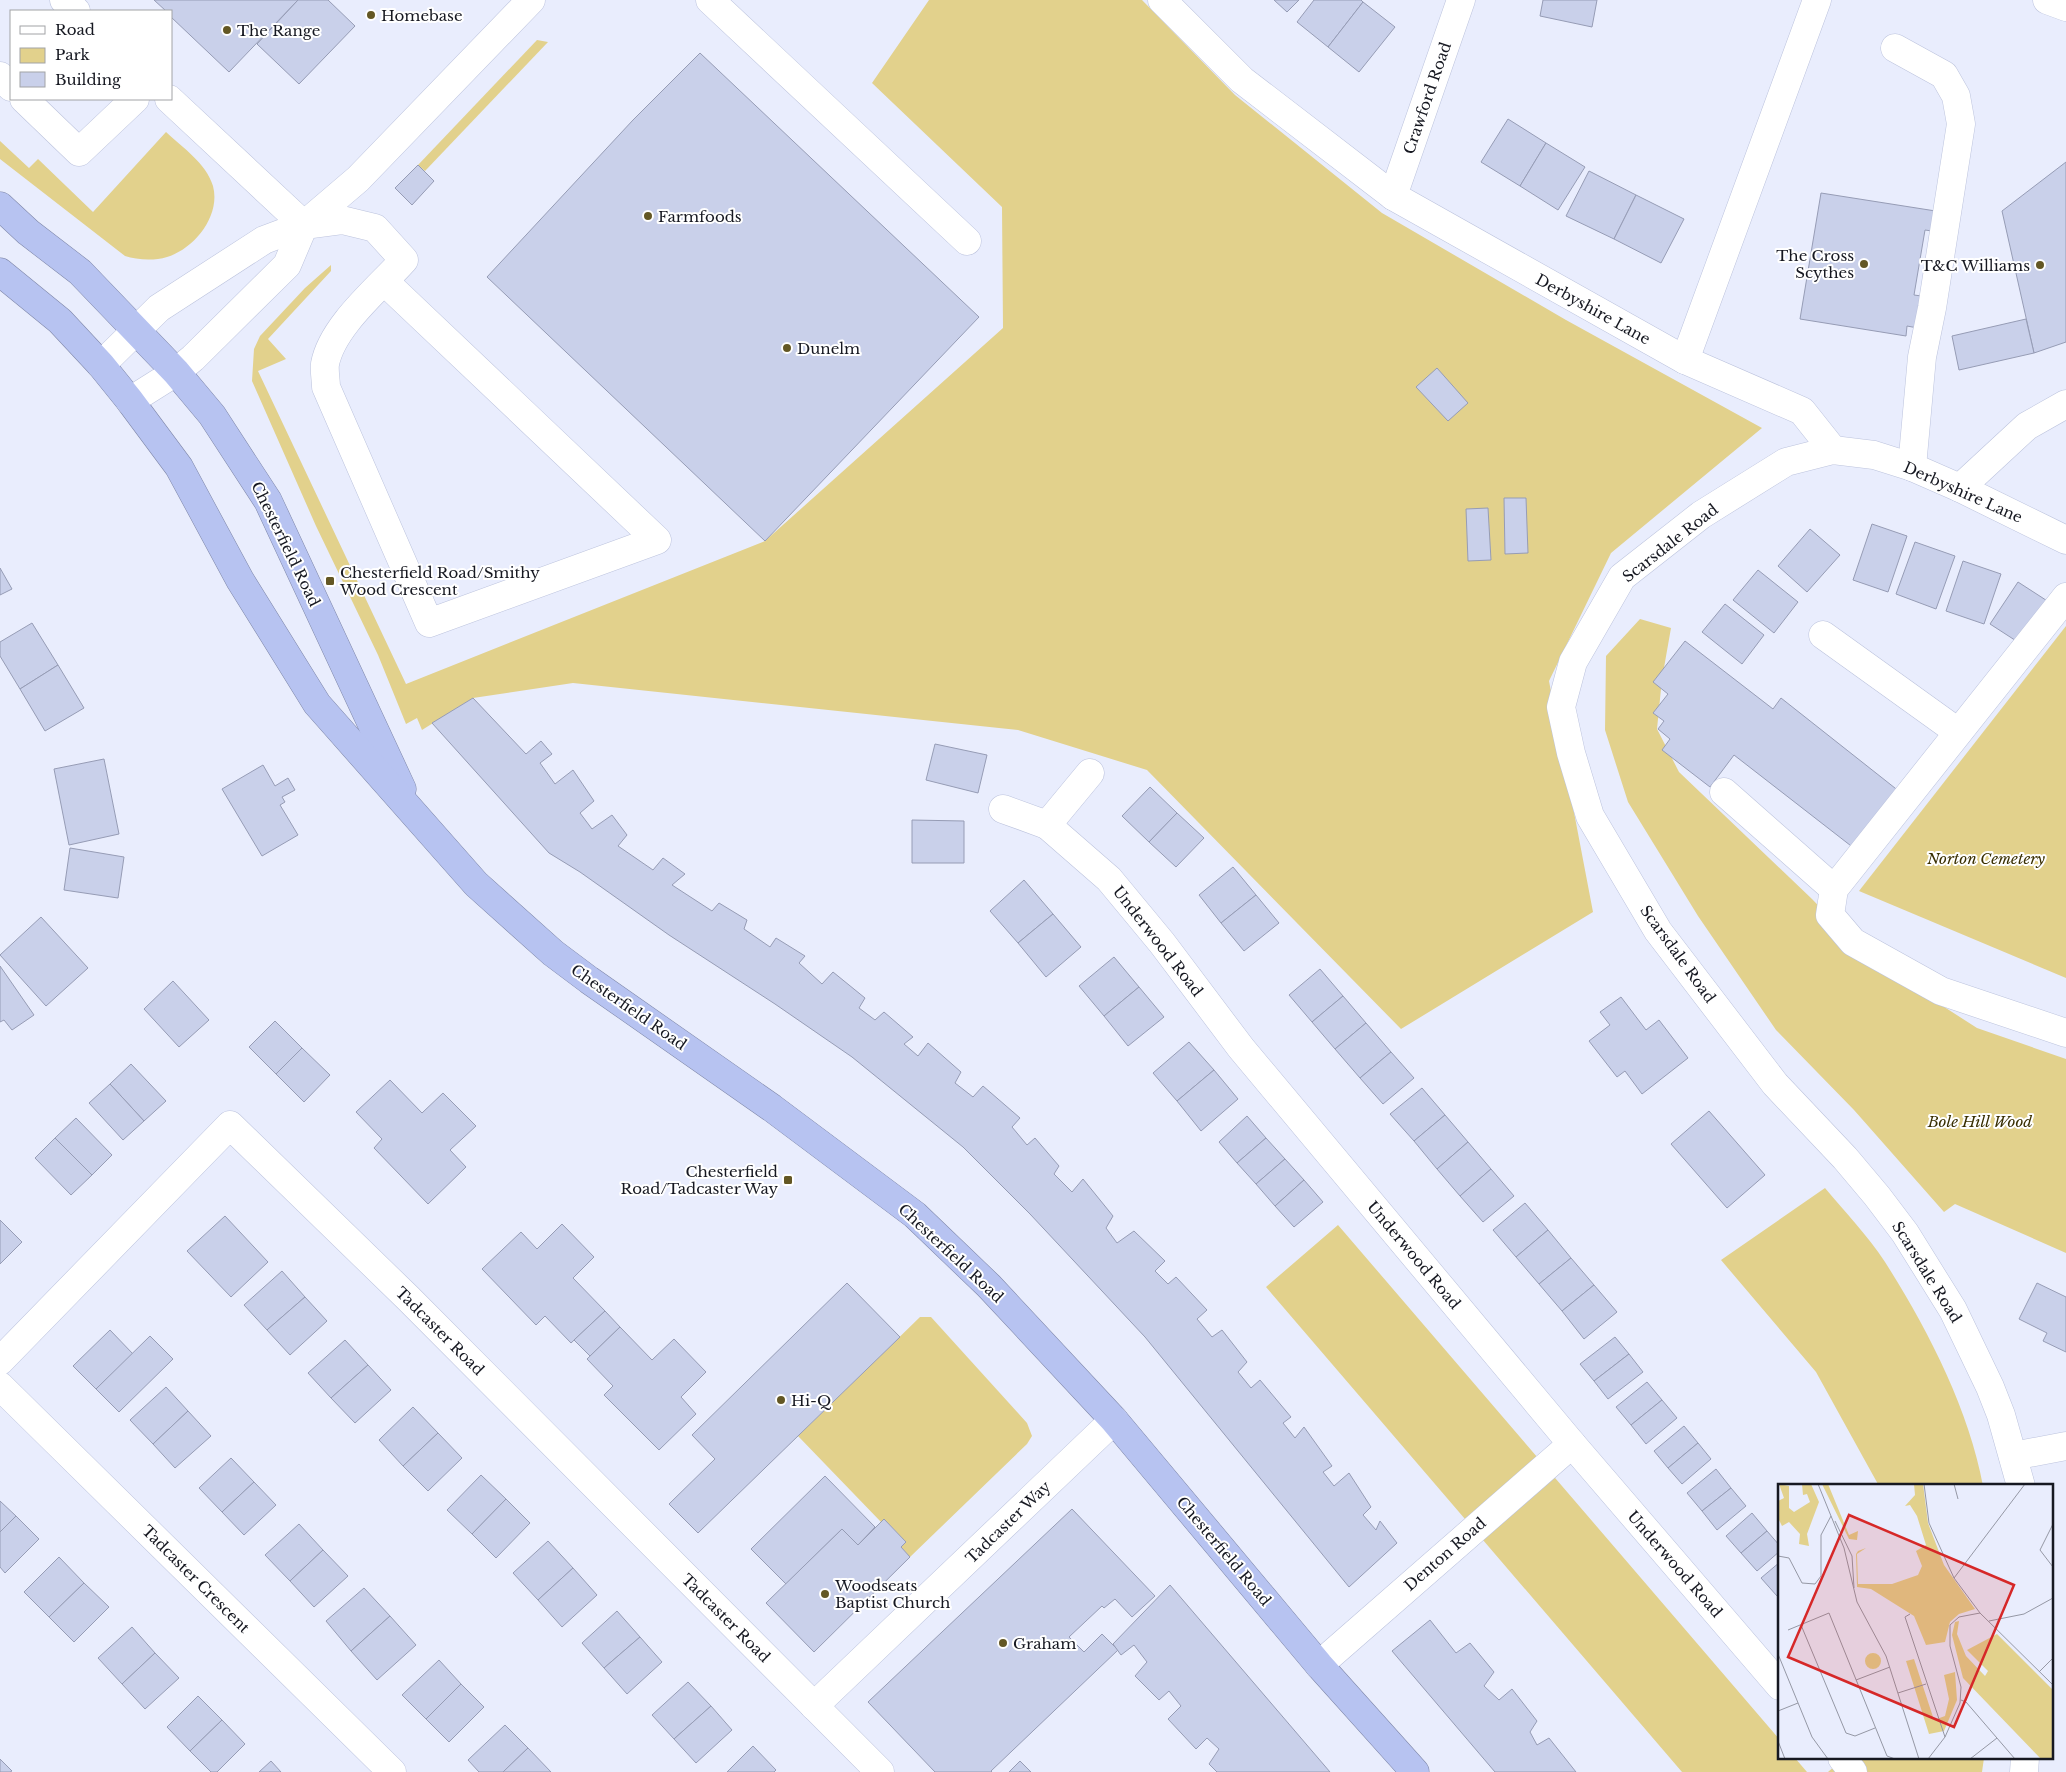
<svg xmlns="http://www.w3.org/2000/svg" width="2066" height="1772" viewBox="0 0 2066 1772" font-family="'Libre Baskerville',serif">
<rect width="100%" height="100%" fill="#e9edfd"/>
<g fill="#e2d18c">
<path d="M929 0H1142L1235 95 1382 213 1566 320 1762 428 1611 553 1549 681 1593 912 1401 1029 1147 770 1018 730 573 683 473 698 422 730 417 718 406 724 378 655 316 526 252 381 254 349 260 336 305 288 331 265V271L268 339 286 359 258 371 406 684 765 541 1003 328 1002 207 872 83Z"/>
<path d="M537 40 548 42 425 171 418 165Z"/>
<path d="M166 132C183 148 206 163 213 186 221 216 194 249 167 257 154 261 137 260 125 256L0 159V141L29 168 38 159 93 212Z"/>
<path d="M1640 619 1671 628 1662 679 1657 729 1679 772 1812 899 1871 960 1977 1028 2066 1059V1253L1955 1204 1944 1212 1854 1110 1776 1030 1698 916 1628 802 1605 730 1606 656Z"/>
<path d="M2066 626V978L1859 891Z"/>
<path d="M1825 1188C1845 1212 1868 1236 1885 1262 1927 1328 1969 1409 1983 1486H1879L1816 1372 1721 1260Z"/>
<path d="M1338 1225 1780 1740V1758H1795L1807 1772H1682L1266 1287Z"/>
<path d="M920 1317H931L1027 1423 1032 1436 1027 1444 910 1557 901 1547 906 1542 884 1519 881 1522 798 1436Z"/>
<path d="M1844 1758H1984L1982 1772H1828Z"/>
</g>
<g fill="#c9d0ea" stroke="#969cb5">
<path d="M154 0H298L229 72 171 17V11H166Z"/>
<path d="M298 0H328L355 26 299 84 257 44Z"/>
<path d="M1274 0H1299L1287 12Z"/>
<path d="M1314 0H1361L1363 2 1328 47 1297 22Z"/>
<path d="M1543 0H1597L1592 27 1540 16Z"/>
<path d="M1363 2 1395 27 1359 72 1328 47Z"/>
<path d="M700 53 979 317 765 541 487 277 633 120Z"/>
<path d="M1508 119 1546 143 1520 186 1481 162Z"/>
<path d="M1546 143 1585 167 1558 210 1520 186Z"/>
<path d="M2066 162V342L2034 353 2002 211Z"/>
<path d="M418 165 434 181 412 205 395 188Z"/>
<path d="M1589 171 1636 195 1614 239 1566 216Z"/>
<path d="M1821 193 1942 212 1939 232 1925 230 1914 295 1929 297 1923 329 1907 326 1906 336 1800 319Z"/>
<path d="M1636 195 1684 219 1661 263 1614 239Z"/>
<path d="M2026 319 2034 353 1959 370 1952 336Z"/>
<path d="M1437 368 1468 403 1448 421 1416 387Z"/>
<path d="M1504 498H1526L1528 553 1505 554Z"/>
<path d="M1488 508 1491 560 1468 561 1466 509Z"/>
<path d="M1872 524 1907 536 1888 592 1853 580Z"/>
<path d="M1810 529 1840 555 1807 592 1778 566Z"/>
<path d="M1915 542 1955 556 1936 609 1896 594Z"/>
<path d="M1963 561 2001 574 1984 624 1946 611Z"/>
<path d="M0 568 12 589 0 595Z"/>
<path d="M1758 570 1798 602 1774 633 1733 600Z"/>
<path d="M2018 582 2052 604 2024 646 1990 624Z"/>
<path d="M1725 604 1764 635 1742 664 1702 632Z"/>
<path d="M32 623 58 665 20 689 0 656V642Z"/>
<path d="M1685 641 1773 709 1781 698 1900 792 1855 849 1734 755 1710 787 1662 750 1670 739 1658 729 1664 721 1653 713 1668 694 1653 682Z"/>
<path d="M58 665 84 708 45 731 20 689Z"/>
<path d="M473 698 526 754 541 741 552 754 540 763 555 784 573 770 594 801 580 813 592 829 612 815 627 835 618 846 653 870 663 858 685 874 672 885 712 911 719 903 747 920 744 929 770 947 776 938 805 956 799 963 822 984 833 972 865 998 859 1008 875 1020 884 1012 913 1037 904 1044 918 1056 928 1043 961 1072 955 1083 973 1097 983 1086 1020 1118 1012 1127 1027 1145 1035 1138 1059 1166 1054 1174 1072 1192 1083 1179 1113 1216 1106 1228 1117 1243 1134 1231 1165 1261 1155 1271 1168 1284 1176 1277 1207 1310 1197 1319 1212 1337 1222 1330 1247 1362 1238 1372 1251 1388 1260 1380 1291 1417 1283 1423 1295 1438 1304 1427 1332 1466 1323 1472 1334 1486 1349 1473 1371 1507 1363 1515 1376 1530 1380 1521 1397 1543 1349 1587 1145 1337 1030 1214 963 1147 852 1057 775 1004 669 935 580 872 549 853 432 723Z"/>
<path d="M935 744 987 755 978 793 926 780Z"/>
<path d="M104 759 119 834 69 845 54 769Z"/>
<path d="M263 765 275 786 288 778 295 790 282 797 285 802 280 805 298 835 262 856 222 789Z"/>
<path d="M1150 787 1177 813 1149 842 1122 816Z"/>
<path d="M1177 813 1204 838 1176 867 1149 842Z"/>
<path d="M912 820 964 821V863H912Z"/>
<path d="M70 848 124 857 118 898 64 890Z"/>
<path d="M1233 867 1256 895 1221 923 1199 895Z"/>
<path d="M1024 880 1053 914 1018 943 990 911Z"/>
<path d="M1256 895 1279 923 1244 951 1221 923Z"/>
<path d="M1053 914 1081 947 1046 977 1018 943Z"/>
<path d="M41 917 88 968 46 1006 0 955Z"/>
<path d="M1114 957 1139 987 1104 1016 1079 986Z"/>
<path d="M0 966 34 1015 12 1030 4 1020 0 1022Z"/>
<path d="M1320 969 1343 996 1312 1022 1289 995Z"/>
<path d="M173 981 209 1020 179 1047 144 1009Z"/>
<path d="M1139 987 1164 1017 1128 1046 1104 1016Z"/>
<path d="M1343 996 1366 1023 1335 1049 1312 1022Z"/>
<path d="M1621 997 1646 1030 1659 1020 1688 1058 1642 1094 1625 1071 1617 1077 1589 1041 1610 1025 1600 1012Z"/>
<path d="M275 1021 302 1048 276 1074 249 1047Z"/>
<path d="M1366 1023 1391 1052 1360 1078 1335 1049Z"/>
<path d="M1189 1042 1214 1070 1177 1101 1153 1073Z"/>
<path d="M302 1048 330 1075 304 1102 276 1074Z"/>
<path d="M1391 1052 1414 1078 1383 1104 1360 1078Z"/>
<path d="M131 1064 166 1101 144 1121 110 1084Z"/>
<path d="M1214 1070 1238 1099 1201 1131 1177 1101Z"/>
<path d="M390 1080 422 1113 443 1093 476 1126 450 1150 466 1167 428 1204 374 1148 382 1139 356 1112Z"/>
<path d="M110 1084 144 1121 123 1140 89 1103Z"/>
<path d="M1422 1088 1445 1115 1414 1141 1390 1114Z"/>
<path d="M1709 1111 1765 1175 1727 1208 1671 1144Z"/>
<path d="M1445 1115 1468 1142 1437 1169 1414 1141Z"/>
<path d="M1247 1116 1266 1138 1237 1163 1219 1142Z"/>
<path d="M76 1118 112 1155 92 1175 55 1138Z"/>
<path d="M55 1138 92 1175 71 1195 35 1158Z"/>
<path d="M1266 1138 1285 1159 1256 1184 1237 1163Z"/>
<path d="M1468 1142 1491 1169 1460 1196 1437 1169Z"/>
<path d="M1285 1159 1304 1180 1275 1206 1256 1184Z"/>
<path d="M1491 1169 1514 1196 1483 1222 1460 1196Z"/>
<path d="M1304 1180 1323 1202 1294 1227 1275 1206Z"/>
<path d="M1525 1203 1548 1230 1516 1257 1493 1230Z"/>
<path d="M225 1216 268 1262 231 1297 187 1251Z"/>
<path d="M0 1220 22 1242 0 1264Z"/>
<path d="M562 1224 594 1257 573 1278 605 1311 571 1343 545 1316 536 1325 482 1269 521 1232 537 1249Z"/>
<path d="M1548 1230 1571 1258 1539 1284 1516 1257Z"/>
<path d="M1571 1258 1594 1285 1562 1311 1539 1284Z"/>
<path d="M282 1271 305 1297 267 1330 244 1305Z"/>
<path d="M847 1283 900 1337 698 1533 669 1504 715 1459 692 1435Z"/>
<path d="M2037 1283 2066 1297V1352L2043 1341 2047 1333 2019 1319Z"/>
<path d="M1594 1285 1617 1312 1584 1339 1562 1311Z"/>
<path d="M305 1297 327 1321 290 1355 267 1330Z"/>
<path d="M605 1311 620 1327 590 1356 574 1340Z"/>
<path d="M620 1327 652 1360 674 1339 706 1372 681 1397 696 1414 659 1450 604 1395 613 1386 587 1359Z"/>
<path d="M110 1330 133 1354 96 1389 73 1366Z"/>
<path d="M150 1336 173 1359 119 1412 96 1389Z"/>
<path d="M1615 1337 1629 1354 1594 1381 1580 1364Z"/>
<path d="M345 1340 368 1365 331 1398 308 1373Z"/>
<path d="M1629 1354 1643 1372 1608 1399 1594 1381Z"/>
<path d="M368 1365 391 1390 355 1423 331 1398Z"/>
<path d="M1647 1382 1662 1400 1631 1425 1616 1407Z"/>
<path d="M166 1387 188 1411 153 1444 130 1420Z"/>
<path d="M1662 1400 1677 1418 1646 1444 1631 1425Z"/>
<path d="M413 1407 438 1433 403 1466 379 1440Z"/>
<path d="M188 1411 211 1436 175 1468 153 1444Z"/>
<path d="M1684 1426 1698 1443 1668 1468 1654 1451Z"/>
<path d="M438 1433 462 1458 428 1491 403 1466Z"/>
<path d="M1698 1443 1711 1459 1682 1484 1668 1468Z"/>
<path d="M231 1458 254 1482 222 1512 199 1488Z"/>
<path d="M1716 1469 1731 1488 1702 1511 1687 1493Z"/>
<path d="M481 1475 506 1499 472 1534 447 1510Z"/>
<path d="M825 1476 875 1527 858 1545 842 1529 786 1584 751 1549Z"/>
<path d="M254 1482 276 1505 244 1535 222 1512Z"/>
<path d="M1731 1488 1746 1506 1717 1530 1702 1511Z"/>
<path d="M506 1499 530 1523 496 1558 472 1534Z"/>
<path d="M0 1501 16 1516 0 1532Z"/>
<path d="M1072 1509 1155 1596 1132 1617 1115 1599 1104 1608 1102 1606 1069 1637 1084 1652 1102 1634 1118 1650 991 1771 992 1772H935L868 1702Z"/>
<path d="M1752 1513 1767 1531 1741 1553 1726 1536Z"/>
<path d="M16 1516 39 1539 5 1573 0 1567V1532Z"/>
<path d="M884 1519 906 1542 901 1547 910 1557 814 1652 766 1603 842 1529 858 1545Z"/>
<path d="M299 1524 323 1550 290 1581 265 1555Z"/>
<path d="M1767 1531 1780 1546V1551L1757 1571 1741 1553Z"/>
<path d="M548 1541 573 1568 538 1600 513 1573Z"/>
<path d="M323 1550 348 1576 314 1607 290 1581Z"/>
<path d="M59 1557 84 1583 49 1617 24 1592Z"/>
<path d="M1780 1562V1594L1777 1596 1761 1578Z"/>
<path d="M573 1568 597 1595 562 1627 538 1600Z"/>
<path d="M84 1583 109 1607 74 1642 49 1617Z"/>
<path d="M1170 1585 1330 1772H1217L1209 1764 1219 1749 1207 1738 1196 1749 1168 1719 1181 1706 1169 1691 1159 1700 1135 1676 1147 1662 1134 1645 1121 1655 1113 1644Z"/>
<path d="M364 1588 390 1616 351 1651 326 1621Z"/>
<path d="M617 1611 640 1637 604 1668 582 1643Z"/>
<path d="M390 1616 416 1645 377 1680 351 1651Z"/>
<path d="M1430 1620 1456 1653 1470 1643 1494 1672 1484 1686 1499 1700 1512 1689 1537 1721 1530 1732 1537 1745 1549 1738 1576 1772H1495L1392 1651Z"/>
<path d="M132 1627 155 1653 122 1684 98 1658Z"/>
<path d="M640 1637 662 1662 627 1694 604 1668Z"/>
<path d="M155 1653 179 1678 145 1709 122 1684Z"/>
<path d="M439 1660 461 1684 426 1719 402 1695Z"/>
<path d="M688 1682 711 1706 674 1739 652 1715Z"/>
<path d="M461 1684 484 1707 449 1742 426 1719Z"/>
<path d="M198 1696 222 1720 190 1751 167 1727Z"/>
<path d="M711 1706 732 1730 696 1763 674 1739Z"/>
<path d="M222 1720 245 1744 217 1772H211L190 1751Z"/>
<path d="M505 1725 528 1748 503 1772H479L468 1760Z"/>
<path d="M753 1746 776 1770 774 1772H727Z"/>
<path d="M528 1748 551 1772H503Z"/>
<path d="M0 1759 12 1771 10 1772H0Z"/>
<path d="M271 1761 281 1772H259Z"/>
<path d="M1020 1761 1031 1772H1009Z"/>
</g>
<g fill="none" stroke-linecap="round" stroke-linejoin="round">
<g stroke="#bcc3dd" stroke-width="29">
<g id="minor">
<path d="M64 0 76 11"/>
<path d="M710 0 967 241"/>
<path d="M1162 0 1242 80 1393 196 1685 360 1802 411 1833 450"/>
<path d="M2047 0 2066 7"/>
<path d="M1895 48 1944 75 1956 96 1961 124 1932 308 1922 357 1912 467"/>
<path d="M0 76 11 87"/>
<path d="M24 99 79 152 135 99"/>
<path d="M169 99 304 225"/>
<path d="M1393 196 1461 0"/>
<path d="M1685 360 1817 0"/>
<path d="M101 365 159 308 264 240 304 225 342 220 375 228 404 260C379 288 332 326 325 364 324 371 326 380 326 387L429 623 657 540 385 282"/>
<path d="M130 401 176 372 193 358 287 265 304 225 358 179 531 0"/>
<path d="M1960 488 2027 426 2066 404"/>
<path d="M2066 597 1834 889 1830 915 1853 942 1941 991 2066 1033"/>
<path d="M1823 635 1958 732"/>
<path d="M1090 773 1047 825 1109 879 1162 943 1241 1048 1572 1444 1780 1686"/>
<path d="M1724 792 1834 889"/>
<path d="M1003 809 1047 825"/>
<path d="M0 1361 230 1125 408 1298 880 1772"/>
<path d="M0 1386 392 1772"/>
<path d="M2013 1456 2066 1446"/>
<path d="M2021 1486 2001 1415 1990 1387 1953 1310 1905 1233 1877 1196 1845 1158 1775 1084 1658 931 1590 816 1571 753 1561 707 1573 662 1622 577 1701 515 1786 462 1833 450 1874 455 1912 467 1960 488 2066 540"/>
<path d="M1319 1665 1572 1444"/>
<path d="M814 1706 1114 1420"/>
<path d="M1842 1758 1853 1772"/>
<path d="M2024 1772 2025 1758"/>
</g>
</g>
<g stroke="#7f87a8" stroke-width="29">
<g id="highway">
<path d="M0 206 28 232 80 272 176 372 212 415 268 501 402 789"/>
<path d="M0 272 60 321 101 365 130 401 179 467 240 580 317 704 476 884 553 953 589 980 772 1108 915 1215 989 1286 1114 1420 1319 1665 1415 1772"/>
</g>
</g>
<use href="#minor" stroke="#fff" stroke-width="28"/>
<use href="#highway" stroke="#b7c3f1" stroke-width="28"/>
</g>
<g fill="#635724" stroke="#fff" stroke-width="2">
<circle cx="371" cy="15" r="5"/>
<circle cx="227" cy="30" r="5"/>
<circle cx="648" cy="216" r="5"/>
<circle cx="1864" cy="264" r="5"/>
<circle cx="2040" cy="265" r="5"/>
<circle cx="787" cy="348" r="5"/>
<rect x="325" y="576" width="10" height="10" rx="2.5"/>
<rect x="783" y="1175" width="10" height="10" rx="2.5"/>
<circle cx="781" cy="1400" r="5"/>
<circle cx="825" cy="1594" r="5"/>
<circle cx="1003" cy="1643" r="5"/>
</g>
<g text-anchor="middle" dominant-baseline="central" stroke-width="4" stroke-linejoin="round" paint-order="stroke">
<g font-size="15" fill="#161821" stroke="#fff" text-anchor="start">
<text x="381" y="15">Homebase</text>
<text x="237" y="30">The Range</text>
<text x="658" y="216">Farmfoods</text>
<text x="1854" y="255" text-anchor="end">The Cross<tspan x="1854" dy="17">Scythes</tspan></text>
<text x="2030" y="265" text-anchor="end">T&amp;C Williams</text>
<text x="797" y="348">Dunelm</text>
<text x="340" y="572">Chesterfield Road/Smithy<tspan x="340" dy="17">Wood Crescent</tspan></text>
<text x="778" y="1171" text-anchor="end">Chesterfield<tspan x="778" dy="17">Road/Tadcaster Way</tspan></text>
<text x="791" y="1400">Hi-Q</text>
<text x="835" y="1585">Woodseats<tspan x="835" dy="17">Baptist Church</tspan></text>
<text x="1013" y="1643">Graham</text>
</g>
<g font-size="15" fill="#161821" stroke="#fff">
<text transform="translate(1427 98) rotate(-71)">Crawford Road</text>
<text transform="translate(1593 309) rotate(29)">Derbyshire Lane</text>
<text transform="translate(1963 492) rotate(24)">Derbyshire Lane</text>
<text transform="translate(1670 543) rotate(-38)">Scarsdale Road</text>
<text transform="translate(286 544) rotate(64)">Chesterfield Road</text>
<text transform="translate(1158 941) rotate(52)">Underwood Road</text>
<text transform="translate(1678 954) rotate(54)">Scarsdale Road</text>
<text transform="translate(629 1007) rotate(35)">Chesterfield Road</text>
<text transform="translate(951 1253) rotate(43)">Chesterfield Road</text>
<text transform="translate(1414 1255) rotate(50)">Underwood Road</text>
<text transform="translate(1927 1272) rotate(58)">Scarsdale Road</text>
<text transform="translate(440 1331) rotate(45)">Tadcaster Road</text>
<text transform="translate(1008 1522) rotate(-44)">Tadcaster Way</text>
<text transform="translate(1224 1551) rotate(50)">Chesterfield Road</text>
<text transform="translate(1445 1554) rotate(-41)">Denton Road</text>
<text transform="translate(1675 1564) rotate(49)">Underwood Road</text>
<text transform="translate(196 1579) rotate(45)">Tadcaster Crescent</text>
<text transform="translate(726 1618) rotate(45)">Tadcaster Road</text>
</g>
<g font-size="15" font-style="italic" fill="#382e00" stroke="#fff">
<text x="1986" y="858">Norton Cemetery</text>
<text x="1980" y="1121">Bole Hill Wood</text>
</g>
</g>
<g transform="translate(1778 1484)">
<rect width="275" height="275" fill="#e9edfd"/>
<path d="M1 0 11 2V24L16 28 32 18 29 10 25 11 24 0H33L41 18 29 50 31 62 21 60 22 50 11 38 4 42 0 34V17L6 14ZM44 0H50L71 51 80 47 79 56 71 55ZM136 0H145L150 39 166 81 197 125 181 130 172 138 167 158 148 161 136 132 93 105 79 103 78 70 80 67 88 64 79 70 80 100H114L140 91 144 82 138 67 148 61 139 32 132 21 127 22 137 11ZM181 137 179 150 188 172 207 192 210 187 189 166 219 150 275 206V275H263L185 194 174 151 177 138ZM87 177a8 8 0 1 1 16 0a8 8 0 1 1-16 0ZM136 175 156 236 167 232 171 215 166 191 177 188 179 216 166 247 151 250 128 177Z" fill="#e2d18c"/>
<path fill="none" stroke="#9598a5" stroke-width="1" d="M40 0 66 64 79 118 108 172 141 275M146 0 151 39 176 94 202 129 275 201M176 0 180 15M57 37 74 72 76 104M275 40 262 66 275 83M0 72 11 74 24 99 37 100 43 92V51L53 32M176 94 247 0M132 130 127 133 167 253M211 137 246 130 275 114M23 141 68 249 77 252 97 244M10 146 51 129 109 272 117 275M0 170 34 253 50 275M261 188 275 174M78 196 112 183M120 209 148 200M183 216 188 218 237 275M0 227 20 219M0 257 7 275M150 275 167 253 182 219 183 203 172 162V141L181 133 202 129M192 275 219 254"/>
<path fill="#d62828" fill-opacity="0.15" stroke="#d62828" stroke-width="2.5" d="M71 31 236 101 176 243 10 173Z"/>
<rect width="275" height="275" fill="none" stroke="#161821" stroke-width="2.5"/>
</g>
<rect x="10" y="10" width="162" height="90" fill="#ffffff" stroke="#a2a3a6"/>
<rect x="20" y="26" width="25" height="8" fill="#ffffff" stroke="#a2a3a6"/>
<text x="55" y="35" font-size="15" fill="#161821">Road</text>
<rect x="20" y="48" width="25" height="15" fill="#e2d18c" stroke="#a2a3a6"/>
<text x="55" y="60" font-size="15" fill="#161821">Park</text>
<rect x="20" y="72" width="25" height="15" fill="#c9d0ea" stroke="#a2a3a6"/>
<text x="55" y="85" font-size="15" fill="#161821">Building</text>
</svg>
